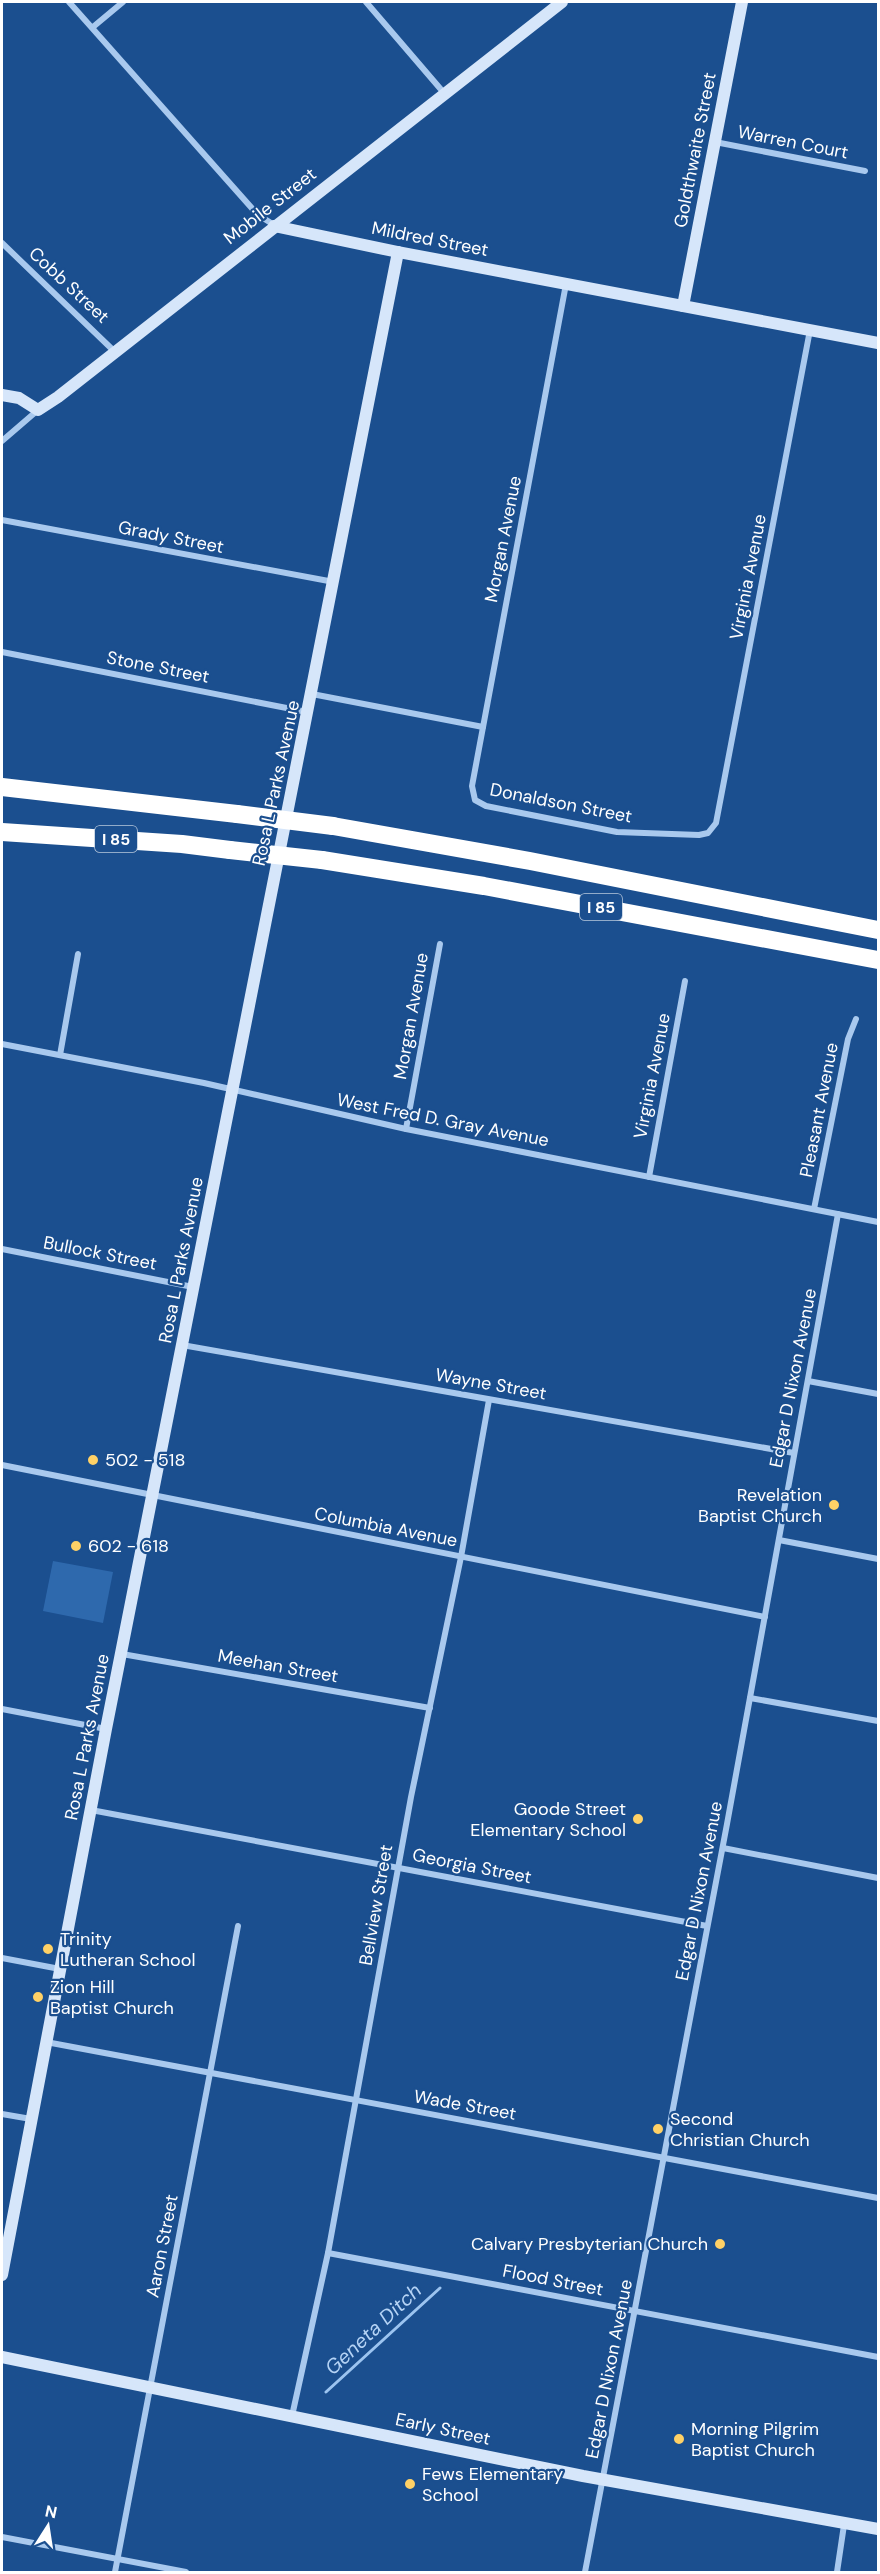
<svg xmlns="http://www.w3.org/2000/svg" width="880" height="2574" viewBox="0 0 880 2574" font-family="'DM Sans',sans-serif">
<rect width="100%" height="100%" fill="#1b4f8f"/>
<path fill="#2e69ad" d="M53 1561 113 1572 103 1623 43 1611Z"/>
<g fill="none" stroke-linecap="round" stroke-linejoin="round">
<path stroke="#9cc4f0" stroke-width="3" d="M326 2392 440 2288"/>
<g stroke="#a9c9ee" stroke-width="6">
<path d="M69 2 257 214 274 225"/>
<path d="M366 2 444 93"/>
<path d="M93 27 123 2"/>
<path d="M715 142 865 171"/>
<path d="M2 243 114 351"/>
<path d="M566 284 472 786 475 800 486 806 617 832 699 835 708 833 716 823 810 330"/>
<path d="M2 441 38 410"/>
<path d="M2 520 334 582"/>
<path d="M2 652 307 712"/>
<path d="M312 694 483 727"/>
<path d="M2 1044 204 1083 406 1129 878 1222"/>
<path d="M60 1055 78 954"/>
<path d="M406 1129 440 944"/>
<path d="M649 1177 685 981"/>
<path d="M814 1209 848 1039 856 1019"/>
<path d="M2 1249 193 1287"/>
<path d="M182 1345 794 1453"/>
<path d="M808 1381 878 1394"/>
<path d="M2 1465 765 1617"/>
<path d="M779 1540 878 1559"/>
<path d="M122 1654 430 1708"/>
<path d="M750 1698 878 1721"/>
<path d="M2 1709 106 1729"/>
<path d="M91 1810 707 1926"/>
<path d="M723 1848 878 1878"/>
<path d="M2 1958 60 1969"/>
<path d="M46 2042 878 2198"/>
<path d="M2 2114 31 2119"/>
<path d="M328 2253 878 2357"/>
<path d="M292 2416 328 2253 411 1797 461 1557 489 1400"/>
<path d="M2 2537 186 2572"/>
<path d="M115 2572 238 1926"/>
<path d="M585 2572 727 1824 838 1214"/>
<path d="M837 2572 844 2525"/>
</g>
<g stroke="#d6e6fa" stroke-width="12">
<path d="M274 226 398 252 878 343"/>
<path d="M683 306 742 2"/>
<path d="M2 395 19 398 38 410 58 397 562 2"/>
<path d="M2 2275 106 1729 398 252"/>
<path d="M2 2357 583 2476 878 2529"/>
</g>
<g stroke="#fff" stroke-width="18">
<path d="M2 787 237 814"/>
<path d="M333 826 530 861 878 930"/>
<path d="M2 832 182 844 230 850"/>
<path d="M322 860 484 886 878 960"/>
</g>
<g stroke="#fff" stroke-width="18">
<path d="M237 814 333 826"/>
<path d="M230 850 322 860"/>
</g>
</g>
<g fill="#ffd166" stroke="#1b4f8f" stroke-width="2">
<circle cx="93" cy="1460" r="6"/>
<circle cx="834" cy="1505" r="6"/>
<circle cx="76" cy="1546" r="6"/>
<circle cx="638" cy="1819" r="6"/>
<circle cx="48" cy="1949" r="6"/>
<circle cx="38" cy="1997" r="6"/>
<circle cx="658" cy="2129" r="6"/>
<circle cx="720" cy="2244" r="6"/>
<circle cx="679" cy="2439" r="6"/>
<circle cx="410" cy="2484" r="6"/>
</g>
<g text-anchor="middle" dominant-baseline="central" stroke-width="4.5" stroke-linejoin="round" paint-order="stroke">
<g fill="#1b4f8f" stroke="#bbcadd" stroke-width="1.5">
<rect x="95" y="826" width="42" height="26" rx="4.5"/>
<rect x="580" y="894" width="42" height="26" rx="4.5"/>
</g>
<g font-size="16" font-weight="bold" fill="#fff">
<text x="116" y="839">I 85</text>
<text x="601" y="907">I 85</text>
</g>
<g font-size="18" fill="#fff" stroke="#1b4f8f">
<text transform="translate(793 142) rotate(11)">Warren Court</text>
<text transform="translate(695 150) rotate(-79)">Goldthwaite Street</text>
<text transform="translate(270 206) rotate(-38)">Mobile Street</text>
<text transform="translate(430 239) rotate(11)">Mildred Street</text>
<text transform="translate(69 285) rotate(43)">Cobb Street</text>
<text transform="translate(171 537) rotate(11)">Grady Street</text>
<text transform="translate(503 539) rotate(-79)">Morgan Avenue</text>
<text transform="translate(748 577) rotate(-79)">Virginia Avenue</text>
<text transform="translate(158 667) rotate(11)">Stone Street</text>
<text transform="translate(276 783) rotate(-78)">Rosa L Parks Avenue</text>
<text transform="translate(561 803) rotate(11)">Donaldson Street</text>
<text transform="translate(411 1016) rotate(-80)">Morgan Avenue</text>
<text transform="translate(652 1076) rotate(-79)">Virginia Avenue</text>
<text transform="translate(819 1110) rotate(-79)">Pleasant Avenue</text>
<text transform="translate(443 1120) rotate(11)">West Fred D. Gray Avenue</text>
<text transform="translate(100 1253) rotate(11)">Bullock Street</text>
<text transform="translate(181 1260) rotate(-79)">Rosa L Parks Avenue</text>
<text transform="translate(793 1378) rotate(-79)">Edgar D Nixon Avenue</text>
<text transform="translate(491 1384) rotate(10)">Wayne Street</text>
<text transform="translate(386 1527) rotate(11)">Columbia Avenue</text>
<text transform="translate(278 1666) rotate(10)">Meehan Street</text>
<text transform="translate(87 1737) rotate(-79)">Rosa L Parks Avenue</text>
<text transform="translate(472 1866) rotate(11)">Georgia Street</text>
<text transform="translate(699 1891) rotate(-79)">Edgar D Nixon Avenue</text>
<text transform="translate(376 1905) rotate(-80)">Bellview Street</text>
<text transform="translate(465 2105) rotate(10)">Wade Street</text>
<text transform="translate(162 2246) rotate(-79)">Aaron Street</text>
<text transform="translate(553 2280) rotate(11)">Flood Street</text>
<text transform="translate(609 2369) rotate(-79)">Edgar D Nixon Avenue</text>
<text transform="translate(443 2429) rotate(12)">Early Street</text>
</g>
<g font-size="18" fill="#fff" stroke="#1b4f8f" text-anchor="start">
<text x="105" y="1460">502 - 518</text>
<text x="822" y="1495" text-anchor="end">Revelation<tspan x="822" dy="21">Baptist Church</tspan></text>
<text x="88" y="1546">602 - 618</text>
<text x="626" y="1809" text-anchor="end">Goode Street<tspan x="626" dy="21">Elementary School</tspan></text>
<text x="60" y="1939">Trinity<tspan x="60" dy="21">Lutheran School</tspan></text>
<text x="50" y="1987">Zion Hill<tspan x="50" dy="21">Baptist Church</tspan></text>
<text x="670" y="2119">Second<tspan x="670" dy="21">Christian Church</tspan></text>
<text x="708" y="2244" text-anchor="end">Calvary Presbyterian Church</text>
<text x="691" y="2429">Morning Pilgrim<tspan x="691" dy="21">Baptist Church</tspan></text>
<text x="422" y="2474">Fews Elementary<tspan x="422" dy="21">School</tspan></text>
</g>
<g font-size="20" font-style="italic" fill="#b5d3f5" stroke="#1b4f8f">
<text transform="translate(373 2329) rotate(-43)">Geneta Ditch</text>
</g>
</g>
<rect width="880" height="2574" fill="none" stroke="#ffffff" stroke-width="6"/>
<g transform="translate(48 2526) rotate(12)" stroke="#1b4f8f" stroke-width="4.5" paint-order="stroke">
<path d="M0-4.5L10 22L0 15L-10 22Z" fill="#ffffff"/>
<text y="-9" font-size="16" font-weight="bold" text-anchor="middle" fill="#ffffff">N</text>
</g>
</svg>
